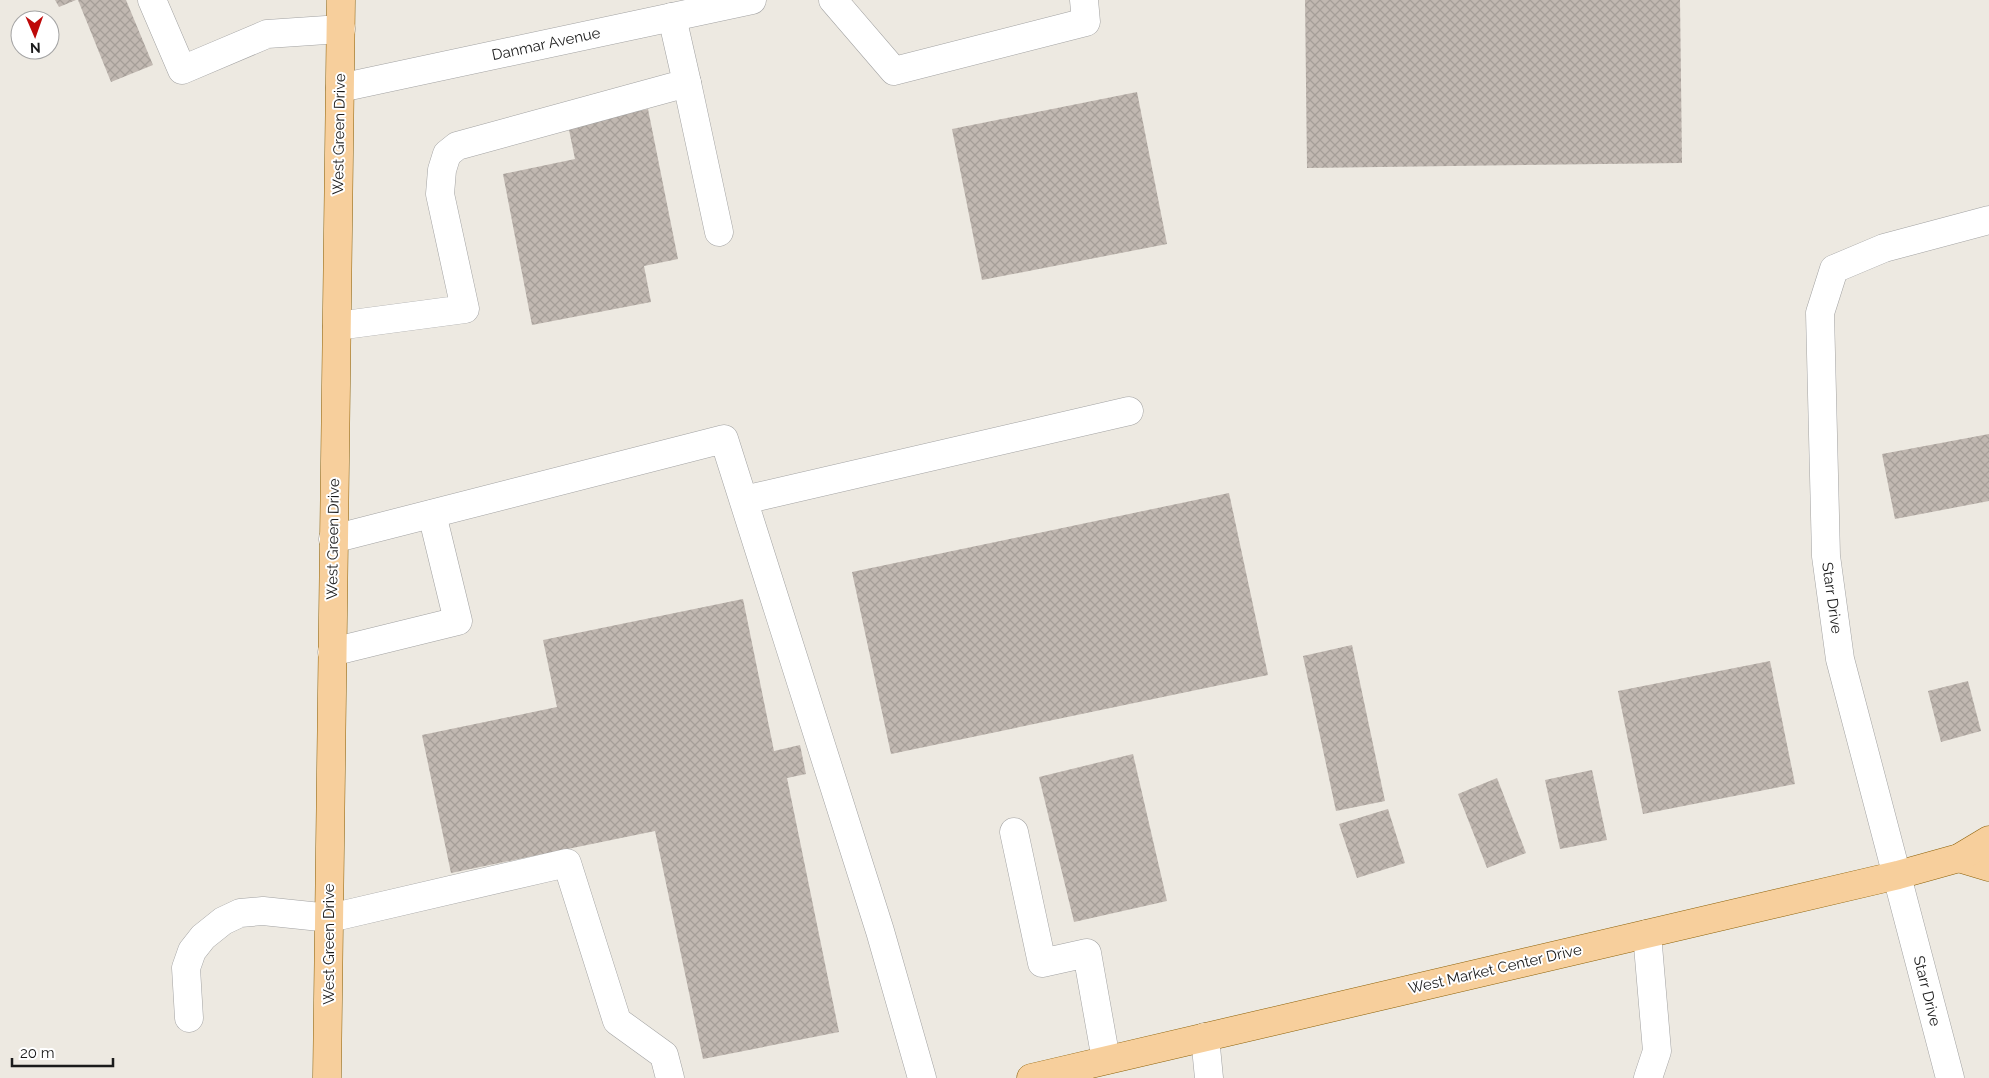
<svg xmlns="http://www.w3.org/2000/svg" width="1989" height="1078" viewBox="0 0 1989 1078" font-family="Raleway,sans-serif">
<defs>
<pattern id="building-cross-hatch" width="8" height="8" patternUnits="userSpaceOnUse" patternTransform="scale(1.25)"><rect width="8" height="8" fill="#c1b8b1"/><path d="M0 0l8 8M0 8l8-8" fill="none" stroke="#a59e98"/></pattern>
</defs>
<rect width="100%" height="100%" fill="#ede9e1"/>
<g fill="url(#building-cross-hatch)">
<path d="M55 0H76L59 7Z"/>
<path d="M78 0H126L153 65 111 82Z"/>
<path d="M1305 0H1680L1682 163 1307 168Z"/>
<path d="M1137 92 1167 244 982 280 952 129Z"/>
<path d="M648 109 678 259 644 266 651 302 532 325 503 174 575 159 568 125Z"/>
<path d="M1989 434V501L1895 519 1882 454Z"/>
<path d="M1229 493 1268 675 891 754 852 572Z"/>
<path d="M743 599 774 751 800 745 806 774 787 778 839 1032 703 1059 655 831 451 873 422 735 557 707 543 640Z"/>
<path d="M1352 645 1385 801 1336 811 1303 656Z"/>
<path d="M1770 661 1795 784 1643 814 1618 691Z"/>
<path d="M1968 681 1981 731 1941 742 1928 691Z"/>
<path d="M1133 754 1167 901 1074 922 1039 777Z"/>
<path d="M1592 770 1607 840 1560 849 1545 780Z"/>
<path d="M1497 778 1526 853 1487 868 1458 794Z"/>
<path d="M1388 809 1405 863 1357 878 1339 824Z"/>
</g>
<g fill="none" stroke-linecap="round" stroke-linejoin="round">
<g stroke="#a2a2a2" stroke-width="29">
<g id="minor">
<path d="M152 0 182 70 267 34 341 29"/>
<path d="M833 0 894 71 1086 22 1084 0"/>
<path d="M687 83 719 232"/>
<path d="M340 88 752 0"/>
<path d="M337 326 465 309 440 194 442 170 447 154 457 146 687 83 672 17"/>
<path d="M744 500 1129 411"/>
<path d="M333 539 724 439 880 931 922 1078"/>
<path d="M332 652 458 621 432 514"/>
<path d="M1014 832 1042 963 1087 953 1106 1060"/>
<path d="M1647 934 1657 1051 1648 1078"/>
<path d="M189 1018 186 968 192 951 203 937 223 921 240 913 263 911 330 918 567 863 617 1021 664 1055 670 1078"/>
<path d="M1205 1037 1209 1078"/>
<path d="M1950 1078 1840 659 1826 556 1820 313 1834 269 1884 248 1989 220"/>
</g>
</g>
<g stroke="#8c6007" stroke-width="29">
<g id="major">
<path d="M1959 858 1989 867"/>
<path d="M327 1078 341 0"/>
<path d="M1031 1078 1898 875 1959 858 1989 840"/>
</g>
</g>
<use href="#minor" stroke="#fff" stroke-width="28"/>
<use href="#major" stroke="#f7cf9c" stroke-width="28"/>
</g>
<g text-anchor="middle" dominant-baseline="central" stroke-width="4" stroke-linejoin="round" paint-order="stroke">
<g font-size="15" fill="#1b1b1b" stroke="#fff">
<text transform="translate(546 44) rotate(-12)">Danmar Avenue</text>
<text transform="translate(339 134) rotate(-89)">West Green Drive</text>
<text transform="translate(333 539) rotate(-89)">West Green Drive</text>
<text transform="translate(1832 598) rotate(82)">Starr Drive</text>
<text transform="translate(329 944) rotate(-90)">West Green Drive</text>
<text transform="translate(1495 969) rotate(-13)">West Market Center Drive</text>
<text transform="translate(1927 991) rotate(76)">Starr Drive</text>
</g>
</g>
<g transform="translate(35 35) rotate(178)"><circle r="24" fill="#ffffff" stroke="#a4a4a4"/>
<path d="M0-4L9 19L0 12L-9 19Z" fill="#be0909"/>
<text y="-8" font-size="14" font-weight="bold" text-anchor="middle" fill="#1b1b1b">N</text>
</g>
<path d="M12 1058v8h101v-8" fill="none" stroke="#1b1b1b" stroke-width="2.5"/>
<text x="20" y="1058" font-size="15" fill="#1b1b1b" stroke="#ffffff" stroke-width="4" paint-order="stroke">20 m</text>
</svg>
